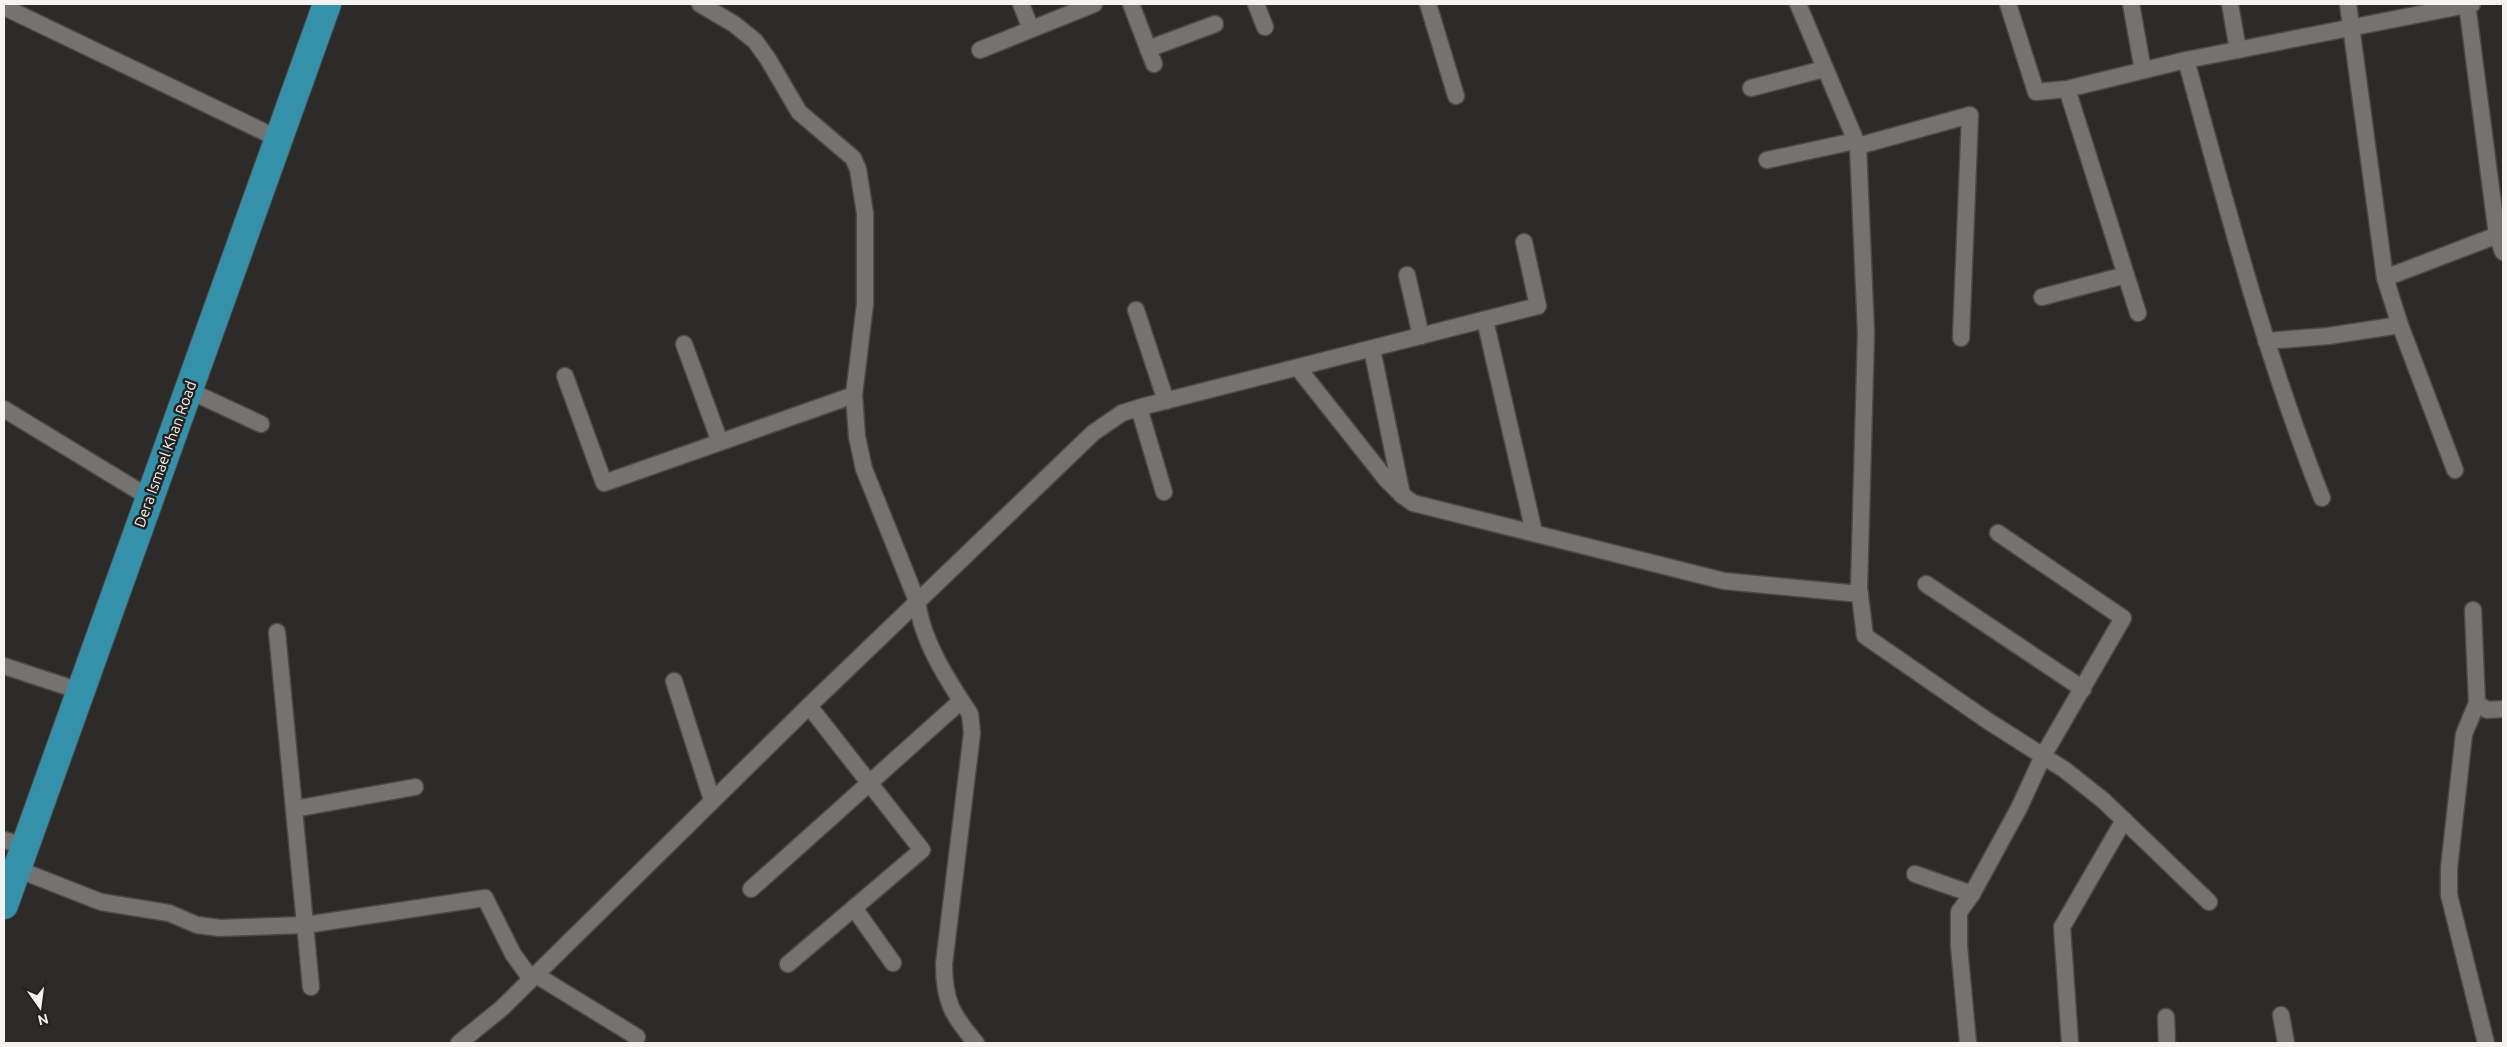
<svg xmlns="http://www.w3.org/2000/svg" width="2507" height="1047" viewBox="0 0 2507 1047" font-family="Ubuntu,sans-serif">
<rect width="100%" height="100%" fill="#2d2b29"/>
<g fill="none" stroke-linecap="round" stroke-linejoin="round">
<g stroke="#4b4a47" stroke-width="19">
<g id="minor">
<path d="M700 4 734 24 755 41 768 59 799 112 853 158 858 169 865 213V304L854 395 857 437 864 469 917 601C922 641 948 681 970 714L972 733 944 964C944 1001 952 1015 976 1043"/>
<path d="M1021 4 1031 29"/>
<path d="M1131 4 1154 64"/>
<path d="M1256 4 1265 27"/>
<path d="M1428 4 1456 96"/>
<path d="M1798 4 1858 146 1866 333 1859 588 1865 636 1988 721 2065 770 2104 801 2209 902"/>
<path d="M2008 4 2036 92 2067 89 2186 60 2472 4"/>
<path d="M2131 4 2143 70"/>
<path d="M2230 4 2238 50"/>
<path d="M2348 4 2385 278 2400 325 2455 470"/>
<path d="M2467 4 2497 235 2503 252"/>
<path d="M4 7 279 139"/>
<path d="M1148 49 1215 24"/>
<path d="M980 50 1094 4"/>
<path d="M2186 60C2227 207 2265 355 2322 498"/>
<path d="M1751 88 1824 69"/>
<path d="M2067 89 2138 313"/>
<path d="M1858 146 1970 115 1961 338"/>
<path d="M1767 160 1855 141"/>
<path d="M1407 275 1421 336"/>
<path d="M2385 278 2503 233"/>
<path d="M2042 297 2126 275"/>
<path d="M1136 310 1166 401"/>
<path d="M1485 320 1534 532"/>
<path d="M2266 341 2328 336 2400 325"/>
<path d="M684 344 720 442"/>
<path d="M1372 349 1402 495"/>
<path d="M1298 368 1386 479 1402 495 1413 503 1724 581 1860 594"/>
<path d="M565 376 604 483 854 395"/>
<path d="M188 390 261 424"/>
<path d="M1139 408 1164 492"/>
<path d="M4 409 150 498"/>
<path d="M1926 584 2083 689"/>
<path d="M2473 610 2477 703 2487 710 2503 709"/>
<path d="M277 632 311 987"/>
<path d="M4 666 80 691"/>
<path d="M674 681 712 800"/>
<path d="M2477 703 2464 734 2449 868V895L2486 1043"/>
<path d="M294 809 415 787"/>
<path d="M4 840 25 846"/>
<path d="M17 869 101 902 169 913 197 925 220 928 305 925 485 898 513 954 531 979"/>
<path d="M1915 874 1972 894"/>
<path d="M751 889 961 701"/>
<path d="M854 908 893 963"/>
<path d="M788 964 922 850 809 706"/>
<path d="M536 975 637 1037"/>
<path d="M2281 1015 2286 1043"/>
<path d="M2166 1017 2167 1043"/>
<path d="M459 1043 502 1008 813 702 1093 433 1122 413 1145 406 1538 306 1524 242"/>
<path d="M1968 1043 1959 946V912L1972 894 2019 808 2043 756 2123 618 1998 533"/>
<path d="M2070 1043 2062 927 2124 820"/>
</g>
</g>
<g stroke="#4b4a47" stroke-width="30">
<path id="trunk" d="M4 905 327 4"/>
</g>
<use href="#minor" stroke="#74736f" stroke-width="16"/>
<use href="#trunk" stroke="#3590aa" stroke-width="28"/>
</g>
<g text-anchor="middle" dominant-baseline="central" stroke-width="5" stroke-linejoin="round" paint-order="stroke">
<g font-size="15" fill="#f4f3f2" stroke="#23221f">
<text transform="translate(165 454) rotate(-70)">Dera Ismael Khan Road</text>
</g>
</g>
<rect width="2507" height="1047" fill="none" stroke="#f4f3f2" stroke-width="10"/>
<g transform="translate(40 1007) rotate(166)" stroke="#23221f" stroke-width="4" paint-order="stroke">
<path d="M0-4L9 19L0 12L-9 19Z" fill="#f4f3f2"/>
<text y="-8" font-size="14" font-weight="bold" text-anchor="middle" fill="#f4f3f2">N</text>
</g>
</svg>
